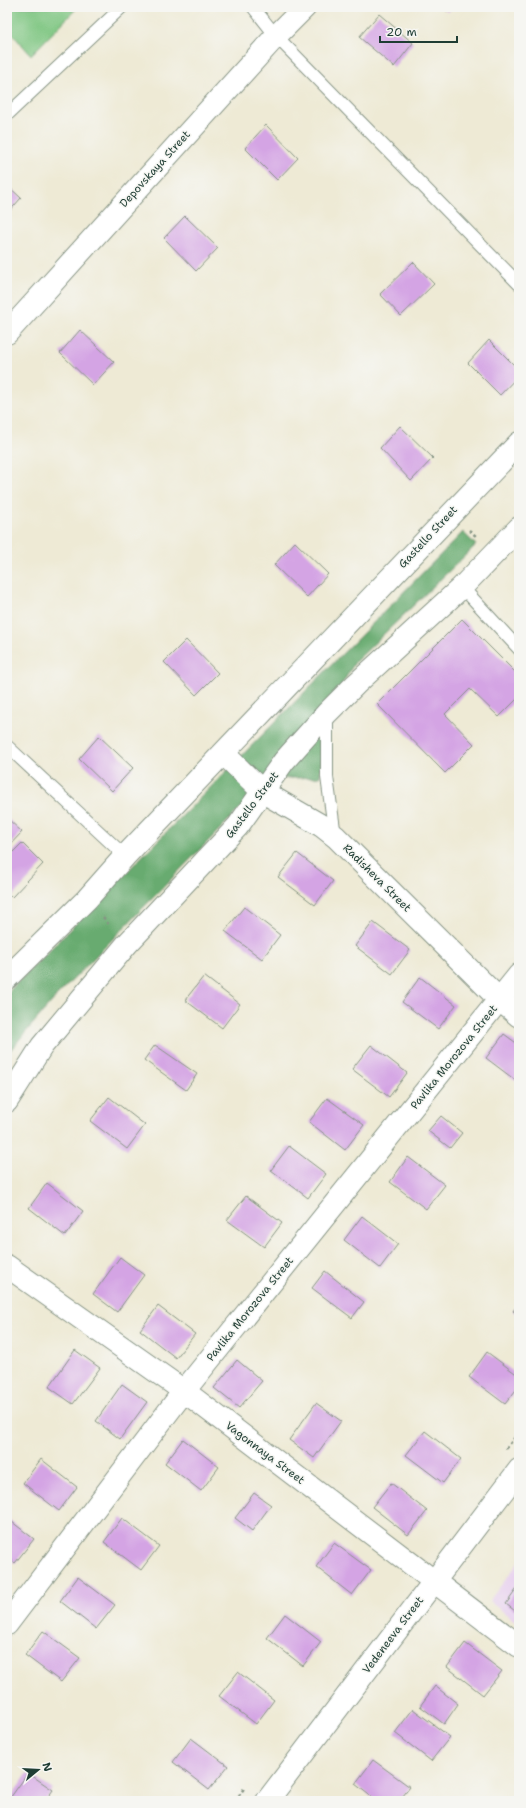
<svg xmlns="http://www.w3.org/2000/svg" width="526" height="1808" viewBox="0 0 526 1808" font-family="'Shantell Sans',sans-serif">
<rect width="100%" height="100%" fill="#f6f6f2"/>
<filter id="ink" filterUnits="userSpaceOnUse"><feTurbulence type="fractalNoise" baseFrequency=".025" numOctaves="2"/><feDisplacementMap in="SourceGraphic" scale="8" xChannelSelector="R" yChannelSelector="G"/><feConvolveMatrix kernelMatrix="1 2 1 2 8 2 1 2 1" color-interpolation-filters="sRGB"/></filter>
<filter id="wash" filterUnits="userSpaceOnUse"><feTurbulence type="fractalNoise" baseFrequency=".012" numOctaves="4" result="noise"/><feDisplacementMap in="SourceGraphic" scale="16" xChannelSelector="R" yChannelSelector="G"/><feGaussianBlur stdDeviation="0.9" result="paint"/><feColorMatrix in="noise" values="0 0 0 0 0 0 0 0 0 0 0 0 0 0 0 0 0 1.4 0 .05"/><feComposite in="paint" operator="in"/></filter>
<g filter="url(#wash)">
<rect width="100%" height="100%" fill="#eeead5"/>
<path fill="#e8d2ef" d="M519 1562V1624L489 1601Z"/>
<path fill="#7fc682" stroke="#4f825b" d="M7 7H78L31 55 7 28Z"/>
<path fill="#67ab70" stroke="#437452" d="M463 532 476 545 355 662 325 713 320 777 269 779 55 998 7 1054V993Z"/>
<g id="blocks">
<g fill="#d4a4e4">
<path d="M441 7H452L448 12Z"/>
<path d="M379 14 413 43 394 67 359 37Z"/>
<path d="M266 125 298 158 277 180 245 148Z"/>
<path d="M7 185 21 198 7 214Z"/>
<path d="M185 216 218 248 196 271 164 238Z"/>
<path d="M413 262 434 284 401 316 380 294Z"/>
<path d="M80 330 114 362 93 385 60 353Z"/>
<path d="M489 340 519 370V375L500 395 468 363Z"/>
<path d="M400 426 433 458 411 481 380 448Z"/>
<path d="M295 542 328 574 307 597 274 565Z"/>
<path d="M462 619 519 676V697L499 717 470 689 445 714 474 744 445 773 377 704Z"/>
<path d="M186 640 218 673 196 695 164 662Z"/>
<path d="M99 736 133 768 112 791 79 759Z"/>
<path d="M7 818 22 832 7 848Z"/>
<path d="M22 843 43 864 12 897 7 892V858Z"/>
<path d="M297 853 333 881 315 905 278 877Z"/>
<path d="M244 907 280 935 262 959 225 931Z"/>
<path d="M373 922 410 950 392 974 355 946Z"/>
<path d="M204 976 240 1004 222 1028 185 1000Z"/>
<path d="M420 977 456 1005 438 1029 402 1002Z"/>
<path d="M504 1034 519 1045V1083L486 1058Z"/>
<path d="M155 1045 197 1074 186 1090 144 1060Z"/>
<path d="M371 1045 407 1073 389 1097 352 1069Z"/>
<path d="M109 1097 145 1125 127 1149 90 1121Z"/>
<path d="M327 1098 364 1125 345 1150 309 1122Z"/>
<path d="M441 1116 462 1133 450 1148 428 1131Z"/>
<path d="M289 1146 326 1174 308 1198 271 1170Z"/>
<path d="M408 1157 445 1185 426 1209 390 1182Z"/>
<path d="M47 1183 83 1211 65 1236 29 1208Z"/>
<path d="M246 1196 282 1223 264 1247 227 1220Z"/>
<path d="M362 1216 398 1244 380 1268 344 1240Z"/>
<path d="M120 1257 144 1275 117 1312 93 1294Z"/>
<path d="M325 1271 364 1302 352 1318 312 1288Z"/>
<path d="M519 1303V1316L513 1311Z"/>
<path d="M158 1306 195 1334 176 1358 140 1330Z"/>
<path d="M75 1350 100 1368 73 1404 49 1387Z"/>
<path d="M487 1352 519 1376V1386L505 1404 469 1377Z"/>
<path d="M237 1360 262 1381 239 1408 214 1388Z"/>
<path d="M122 1384 147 1402 120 1439 96 1421Z"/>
<path d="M316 1403 341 1421 314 1458 289 1440Z"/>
<path d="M425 1431 461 1459 443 1483 406 1455Z"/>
<path d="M183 1439 219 1467 201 1491 165 1463Z"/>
<path d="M41 1459 77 1487 59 1511 23 1483Z"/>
<path d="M391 1483 427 1511 408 1535 372 1507Z"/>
<path d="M254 1493 271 1505 252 1531 235 1518Z"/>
<path d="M7 1518 34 1539 15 1563 7 1557Z"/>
<path d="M122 1518 159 1546 141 1570 104 1542Z"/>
<path d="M334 1543 371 1570 352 1595 316 1567Z"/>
<path d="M78 1577 115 1605 96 1629 60 1601Z"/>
<path d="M519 1586V1614L506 1604Z"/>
<path d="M285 1614 321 1642 303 1666 267 1638Z"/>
<path d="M43 1631 80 1658 61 1682 25 1655Z"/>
<path d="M465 1643 502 1671 483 1695 447 1667Z"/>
<path d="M238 1672 274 1700 256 1724 219 1696Z"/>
<path d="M435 1686 458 1704 444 1724 420 1706Z"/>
<path d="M413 1709 450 1737 431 1761 395 1733Z"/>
<path d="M191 1738 228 1766 209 1790 173 1762Z"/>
<path d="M373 1760 410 1787 399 1801H377L355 1784Z"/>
<path d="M28 1773 53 1790 45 1801H8Z"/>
</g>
</g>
</g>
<g filter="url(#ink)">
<use href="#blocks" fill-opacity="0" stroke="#869484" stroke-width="1"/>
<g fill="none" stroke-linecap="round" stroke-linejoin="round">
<g stroke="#869484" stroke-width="14">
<g id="service">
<path d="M253 7 276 36 519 284"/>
<path d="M7 115 122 7"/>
<path d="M462 587 519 649"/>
<path d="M327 713V777L335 836"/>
<path d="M7 746 125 856"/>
</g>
</g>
<g stroke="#869484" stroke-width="24">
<g id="minor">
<path d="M7 333 276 36 305 7"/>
<path d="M224 754 263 792 322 826 336 837 500 1000 519 1016"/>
<path d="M7 978 87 899 125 856 519 443"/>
<path d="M7 1101 42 1046 127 944 238 826 284 761 327 713 356 684 462 587 519 528"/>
<path d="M7 1266 184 1391 519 1646"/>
<path d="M7 1624 184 1391 519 975"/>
</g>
</g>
<g stroke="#869484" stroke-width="24">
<path id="tertiary" d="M267 1801 519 1470"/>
</g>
<g stroke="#869484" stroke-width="2.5" stroke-dasharray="3 3" stroke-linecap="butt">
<path d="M469 530 477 537"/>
<path d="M103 917 110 926"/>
<path d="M506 1449 519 1432"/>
<path d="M235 1801 245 1787"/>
</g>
<use href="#service" stroke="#fff" stroke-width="12"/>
<use href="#minor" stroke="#fff" stroke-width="22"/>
<use href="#tertiary" stroke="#fff" stroke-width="22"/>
</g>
</g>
<g text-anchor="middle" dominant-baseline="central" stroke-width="3" stroke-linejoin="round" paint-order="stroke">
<g font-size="11" fill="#1f3d34" stroke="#f6f6f2">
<text transform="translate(155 169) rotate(-48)">Depovskaya Street</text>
<text transform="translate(428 537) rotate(-47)">Gastello Street</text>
<text transform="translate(252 805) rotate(-53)">Gastello Street</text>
<text transform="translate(377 878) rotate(45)">Radisheva Street</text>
<text transform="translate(454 1057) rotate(-51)">Pavlika Morozova Street</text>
<text transform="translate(250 1309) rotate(-51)">Pavlika Morozova Street</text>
<text transform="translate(265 1453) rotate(37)">Vagonnaya Street</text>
<text transform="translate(393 1635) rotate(-53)">Vedeneeva Street</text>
</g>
</g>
<rect width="526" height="1808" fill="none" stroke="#f6f6f2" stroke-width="24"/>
<g transform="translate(38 1770) rotate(72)" stroke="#f6f6f2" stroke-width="3" paint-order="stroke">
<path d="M0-3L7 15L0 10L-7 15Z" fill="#1f3d34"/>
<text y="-6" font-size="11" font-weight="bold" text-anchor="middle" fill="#1f3d34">N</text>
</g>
<path d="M380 36v6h77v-6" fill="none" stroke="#1f3d34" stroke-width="2"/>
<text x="386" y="36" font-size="12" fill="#1f3d34" stroke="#f6f6f2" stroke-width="3" paint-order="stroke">20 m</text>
</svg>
